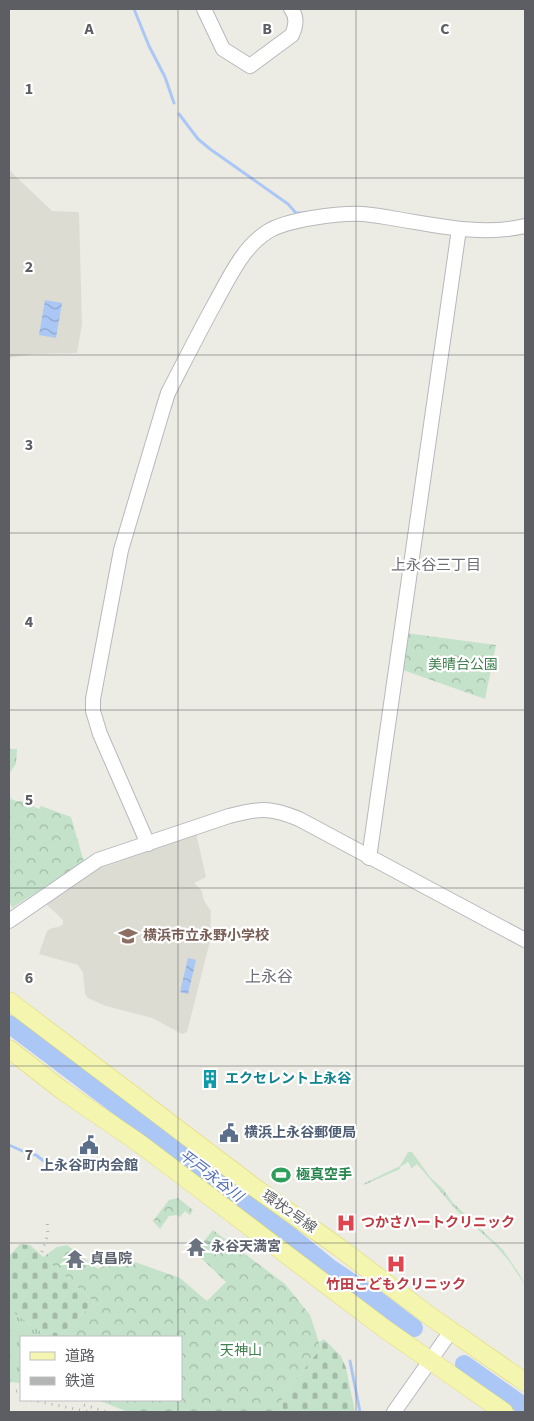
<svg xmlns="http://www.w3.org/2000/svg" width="534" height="1421" viewBox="0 0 534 1421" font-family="'Source Sans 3','Noto Sans JP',sans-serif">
<defs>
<pattern id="grass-tufts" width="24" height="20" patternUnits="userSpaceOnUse" patternTransform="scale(1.25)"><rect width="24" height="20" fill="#c3e2c9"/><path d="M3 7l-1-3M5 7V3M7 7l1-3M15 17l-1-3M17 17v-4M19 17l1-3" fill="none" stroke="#a2baa7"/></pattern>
<pattern id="forest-crowns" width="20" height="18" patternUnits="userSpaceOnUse" patternTransform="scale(1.25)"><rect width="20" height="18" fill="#c3e2c9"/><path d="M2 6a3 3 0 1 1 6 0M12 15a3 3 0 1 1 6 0" fill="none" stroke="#a2baa7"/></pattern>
<pattern id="cemetery-stones" width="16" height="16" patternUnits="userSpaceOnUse" patternTransform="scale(1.25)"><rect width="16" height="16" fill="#c3e2c9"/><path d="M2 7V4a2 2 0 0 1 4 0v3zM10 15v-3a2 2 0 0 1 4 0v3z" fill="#a2baa7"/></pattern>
<pattern id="water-waves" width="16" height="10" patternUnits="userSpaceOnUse" patternTransform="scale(1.25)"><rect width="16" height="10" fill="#abc7f5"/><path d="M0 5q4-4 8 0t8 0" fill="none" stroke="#8ea5ca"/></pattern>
</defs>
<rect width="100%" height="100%" fill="#edece4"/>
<g fill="#dcdcd2">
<path d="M9 170 52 211 77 212 79 213 82 324 77 353 33 354 9 358Z"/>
<path d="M196 833 206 877 194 883 202 891 204 901 211 911 210 941 187 1032 182 1034 152 1018 106 1006 88 998 85 994 83 973 78 965 39 954 47 931 52 928 59 927 63 924V920L44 902 92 871Z"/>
</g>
<g fill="url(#grass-tufts)">
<path d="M408 1152H412L430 1177 444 1190 452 1202 503 1250 520 1275 525 1285 509 1261 494 1244 458 1212 417 1164 412 1168 408 1162 400 1167V1169L364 1185 363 1184 400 1166Z"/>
<path d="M9 1309 48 1337H21V1383L9 1382Z"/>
</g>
<g fill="url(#forest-crowns)">
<path d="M406 633 496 645 485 699 400 669Z"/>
<path d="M9 749H17L16 764 10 772 9 779Z"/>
<path d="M9 792 11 799 16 801H22L39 809 41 806 71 817 84 862 12 908 9 900Z"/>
<path d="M178 1198 193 1210 190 1215 185 1211 180 1217 177 1215 169 1216 160 1229 153 1221 169 1200Z"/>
<path d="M213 1230 285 1284 310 1315 321 1348 283 1396 282 1400 283 1412H128L103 1402 100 1400H181V1337H59L94 1302 43 1257 57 1247 67 1245 98 1269 108 1260 135 1262 180 1278 207 1301 226 1282 195 1252Z"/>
</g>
<g fill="url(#cemetery-stones)">
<path d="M20 1244 30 1245 94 1302 59 1337H48L9 1309V1256Z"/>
<path d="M324 1339 341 1356 346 1368 355 1412H283L282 1400 283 1396 321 1348 320 1342Z"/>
</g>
<g fill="url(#water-waves)">
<path d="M45 300 62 303 56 338 39 335Z"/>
<path d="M188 958 196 960 188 994 180 992Z"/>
</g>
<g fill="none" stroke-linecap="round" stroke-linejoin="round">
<g stroke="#abc7f5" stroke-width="3">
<path d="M134 9 149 46 165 77 174 103"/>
<path d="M179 114 198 139 210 149 288 204 296 213H306"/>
<path d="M9 1145 27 1153 36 1155 45 1162 59 1165 116 1160"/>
<path d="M350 1361 360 1412"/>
</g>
<g stroke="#abc7f5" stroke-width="18">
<path d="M9 1024 293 1238 330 1268 376 1299 414 1328"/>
<path d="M464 1364 525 1407"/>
</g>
<g stroke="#b6b8bc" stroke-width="16">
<g id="tertiary">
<path d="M204 9 223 49 250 66 292 35C296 26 298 17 291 9"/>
<path d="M148 844 100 734 93 711V699L121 550 163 409 168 393C183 364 198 334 214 305 228 280 242 248 267 232 287 219 339 213 363 214 375 215 386 217 397 219 440 226 483 236 525 226"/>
<path d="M369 858 459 229"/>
<path d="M9 921 98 860 229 816C260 808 270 807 299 819L525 940"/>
<path d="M394 1412 451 1331"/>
</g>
</g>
<g stroke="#e1d668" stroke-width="19">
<g id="primary">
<path d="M9 1001 254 1187 340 1248 427 1314 525 1382"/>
<path d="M9 1049 63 1091 139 1143 385 1329 504 1412"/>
</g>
</g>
<use href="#tertiary" stroke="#fff" stroke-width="14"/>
<use href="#primary" stroke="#f4f6b0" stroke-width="18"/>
<g stroke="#b4b5b5" stroke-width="3" stroke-dasharray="1 6" stroke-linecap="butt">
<path d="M42 1252 48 1234 47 1221"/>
<path d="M9 1390 21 1392"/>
<path d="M31 1400 90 1412"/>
<path d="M84 1405 107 1412"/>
</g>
</g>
<path fill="none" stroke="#5c5e63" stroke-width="1" stroke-opacity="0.55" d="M178 9V1337M356 9V1412M9 178H525M9 355H525M9 533H525M9 710H525M9 888H525M9 1066H525M9 1243H525M178 1400V1412"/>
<defs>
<g id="school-bare" transform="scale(1.5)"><path d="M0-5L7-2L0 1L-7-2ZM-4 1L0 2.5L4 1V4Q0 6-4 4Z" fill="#8d6e63" stroke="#fff" stroke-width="2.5" paint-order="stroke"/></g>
<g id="building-bare" transform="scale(1.5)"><path d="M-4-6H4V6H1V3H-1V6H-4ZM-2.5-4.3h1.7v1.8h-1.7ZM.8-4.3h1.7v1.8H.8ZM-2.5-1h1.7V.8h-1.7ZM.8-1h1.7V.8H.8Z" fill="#0f9aa8" stroke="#fff" stroke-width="2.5" paint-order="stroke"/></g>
<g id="civic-bare" transform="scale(1.5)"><path d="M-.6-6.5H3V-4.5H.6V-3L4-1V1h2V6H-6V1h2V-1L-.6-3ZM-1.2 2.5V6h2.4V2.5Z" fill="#5c6f8a" stroke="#fff" stroke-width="2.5" paint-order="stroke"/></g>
<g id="stadium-bare" transform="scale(1.5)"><path d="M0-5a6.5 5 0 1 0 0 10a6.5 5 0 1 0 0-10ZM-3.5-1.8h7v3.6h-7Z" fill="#2e9e5b" stroke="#fff" stroke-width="2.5" paint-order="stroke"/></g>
<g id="hospital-bare" transform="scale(1.5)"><path d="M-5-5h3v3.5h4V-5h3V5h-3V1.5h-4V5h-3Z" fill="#e0444e" stroke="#fff" stroke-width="2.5" paint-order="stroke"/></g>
<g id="temple-bare" transform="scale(1.5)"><path d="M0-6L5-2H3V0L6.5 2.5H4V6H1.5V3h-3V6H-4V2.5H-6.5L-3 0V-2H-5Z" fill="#6b7280" stroke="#fff" stroke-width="2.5" paint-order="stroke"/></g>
</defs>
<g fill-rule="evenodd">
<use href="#school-bare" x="128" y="936"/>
<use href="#building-bare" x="210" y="1079"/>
<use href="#civic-bare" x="229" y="1133"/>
<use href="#civic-bare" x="89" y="1145"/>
<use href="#stadium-bare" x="281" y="1175"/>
<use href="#hospital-bare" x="346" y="1223"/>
<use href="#temple-bare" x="196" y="1247"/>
<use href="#temple-bare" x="75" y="1259"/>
<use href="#hospital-bare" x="396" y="1264"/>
</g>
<g text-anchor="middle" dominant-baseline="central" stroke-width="4.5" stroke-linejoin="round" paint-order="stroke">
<g font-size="14" fill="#3e7f4d" stroke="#fff">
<text x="463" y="665">美晴台公園</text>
<text x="241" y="1351">天神山</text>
</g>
<g font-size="14" font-weight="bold" fill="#785e54" stroke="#fff" text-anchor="start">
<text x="143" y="936">横浜市立永野小学校</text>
</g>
<g font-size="14" font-weight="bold" fill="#0d838f" stroke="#fff" text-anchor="start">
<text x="225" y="1079">エクセレント上永谷</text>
</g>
<g font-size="14" font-weight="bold" fill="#4e5e75" stroke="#fff" text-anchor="start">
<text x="244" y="1133">横浜上永谷郵便局</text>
<text x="89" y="1166" text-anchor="middle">上永谷町内会館</text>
</g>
<g font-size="14" font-weight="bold" fill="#27864d" stroke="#fff" text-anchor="start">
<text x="296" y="1175">極真空手</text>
</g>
<g font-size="14" fill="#5c5e63" stroke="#fff">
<text transform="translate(289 1212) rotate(35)">環状2号線</text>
</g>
<g font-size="14" font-weight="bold" fill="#be3a42" stroke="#fff" text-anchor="start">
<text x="361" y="1223">つかさハートクリニック</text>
<text x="396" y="1285" text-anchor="middle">竹田こどもクリニック</text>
</g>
<g font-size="14" font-weight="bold" fill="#5b616d" stroke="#fff" text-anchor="start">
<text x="211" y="1247">永谷天満宮</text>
<text x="90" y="1259">貞昌院</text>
</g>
<g font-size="15" fill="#6d6f75" stroke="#fff">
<text x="436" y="565">上永谷三丁目</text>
</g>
<g font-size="15" font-style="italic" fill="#516fb6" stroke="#fff">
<text transform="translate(211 1176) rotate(37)">平戸永谷川</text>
</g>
<g font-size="16" fill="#6d6f75" stroke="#fff">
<text x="269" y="977">上永谷</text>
</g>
</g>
<g font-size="16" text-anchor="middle" font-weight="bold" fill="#5c5e63" stroke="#fff" stroke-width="4.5" stroke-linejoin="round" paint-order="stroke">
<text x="89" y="34">A</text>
<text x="267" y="34">B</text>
<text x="445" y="34">C</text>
<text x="29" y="94">1</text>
<text x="29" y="272">2</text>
<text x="29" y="450">3</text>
<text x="29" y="627">4</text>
<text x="29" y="805">5</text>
<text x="29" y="983">6</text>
<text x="29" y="1160">7</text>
</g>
<rect width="534" height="1421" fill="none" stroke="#5c5e63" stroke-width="20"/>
<rect x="20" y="1336" width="162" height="65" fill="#ffffff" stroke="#bebfc1"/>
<rect x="30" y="1352" width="25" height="8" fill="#f4f6b0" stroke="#bebfc1"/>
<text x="65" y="1361" font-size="15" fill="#5c5e63">道路</text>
<rect x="30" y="1377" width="25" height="8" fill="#b4b5b5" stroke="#bebfc1"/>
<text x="65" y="1386" font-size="15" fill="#5c5e63">鉄道</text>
</svg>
